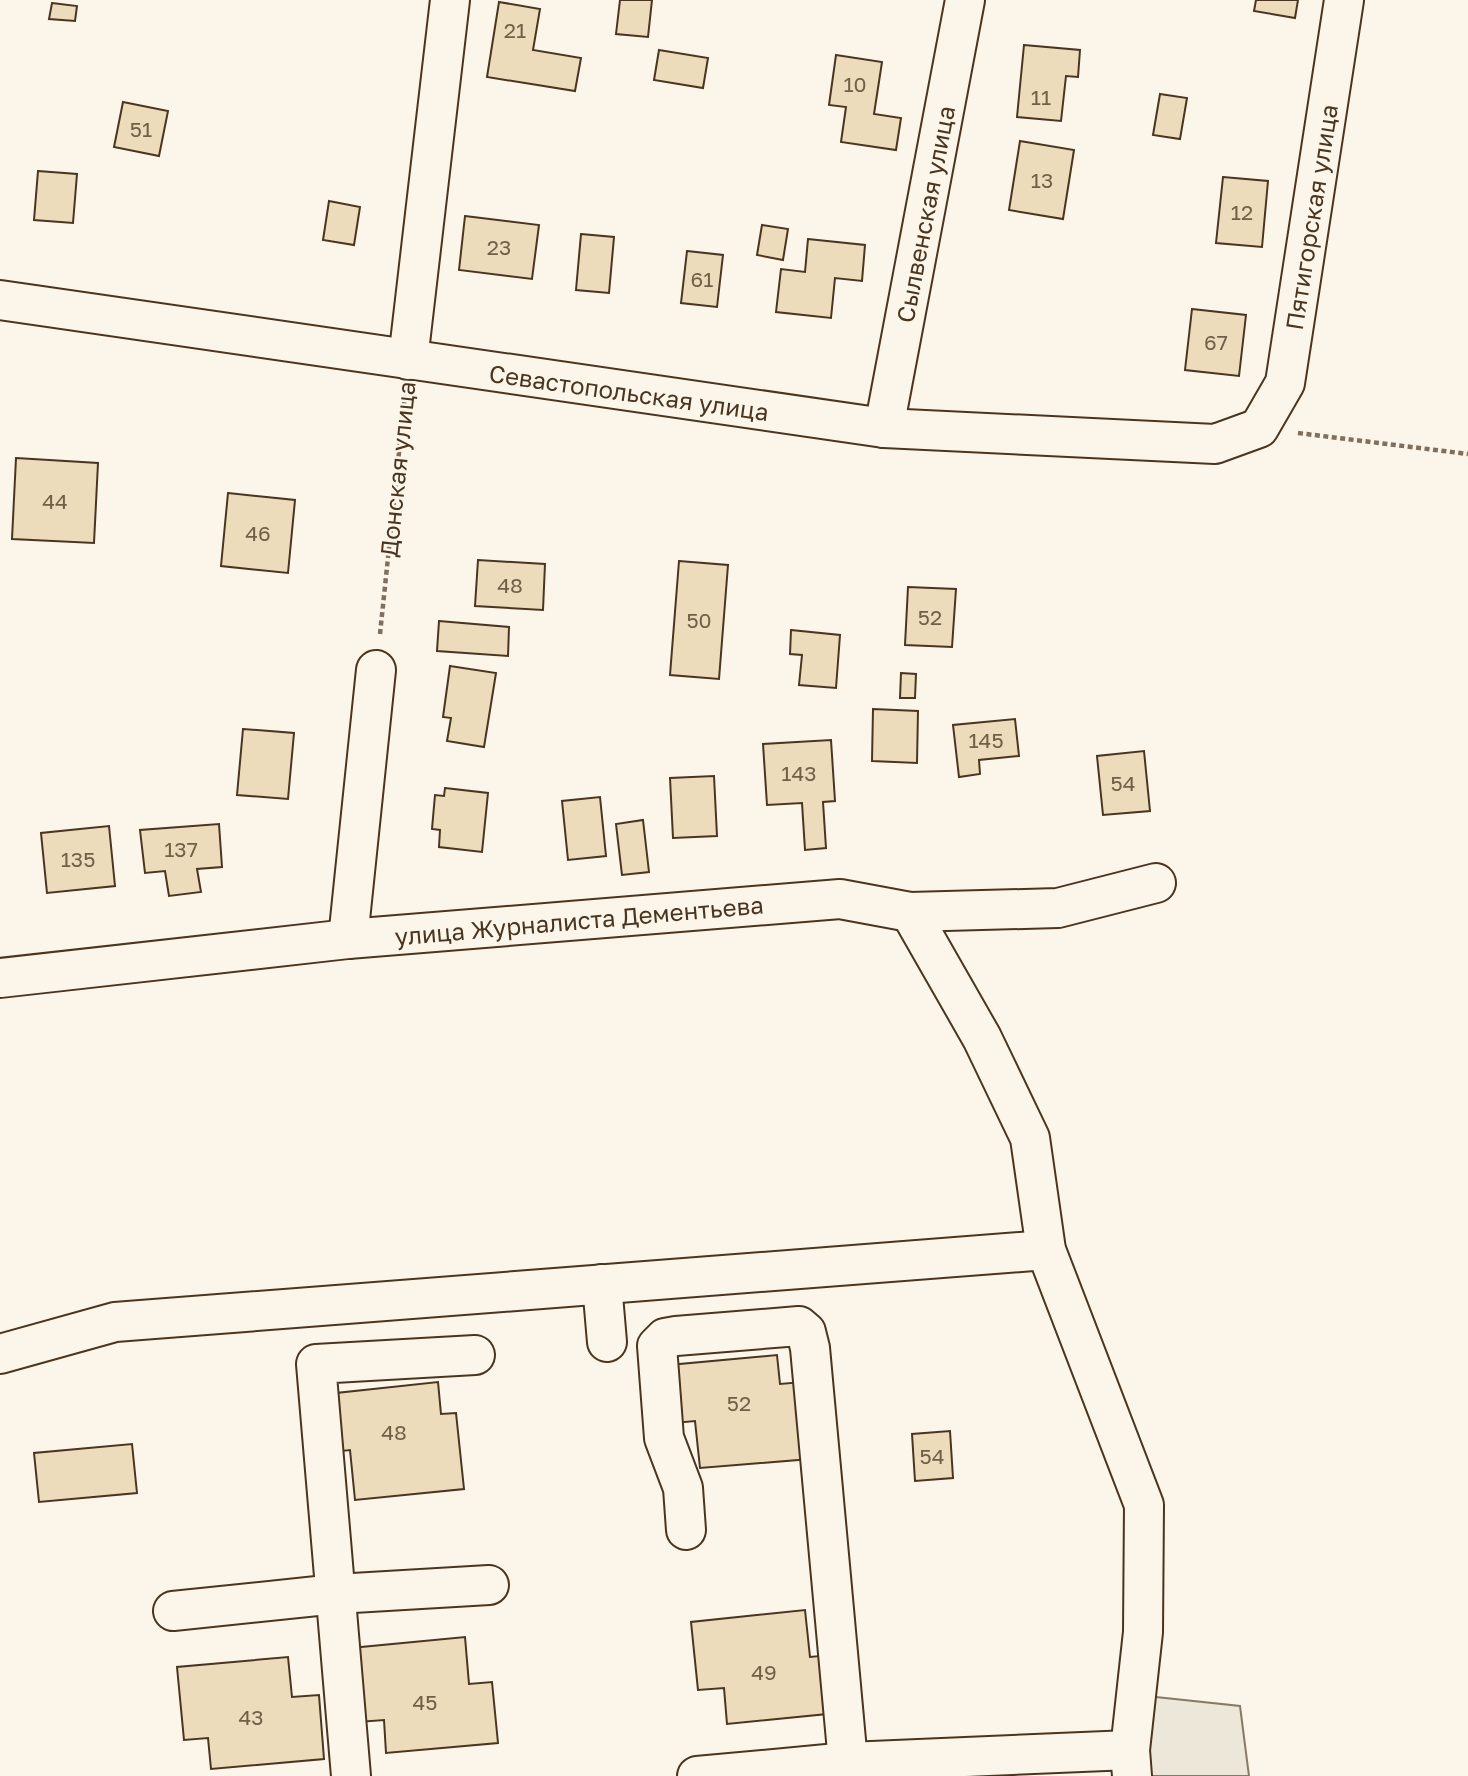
<svg xmlns="http://www.w3.org/2000/svg" width="1468" height="1776" viewBox="0 0 1468 1776" font-family="'Golos Text',sans-serif">
<rect width="100%" height="100%" fill="#fbf6e9"/>
<path fill="#ede7d9" stroke="#887966" stroke-width="2" d="M1137 1695 1240 1706 1249 1776H1132Z"/>
<g fill="#ecdcbc" stroke="#4a3520" stroke-width="2">
<path d="M620 0H652L648 37 616 34Z"/>
<path d="M1256 0H1298L1295 18 1254 11Z"/>
<path d="M499 2 540 9 533 50 581 58 575 91 487 77Z"/>
<path d="M52 3 77 6 75 21 49 19Z"/>
<path d="M1024 45 1080 50 1078 77 1066 76 1061 121 1017 117Z"/>
<path d="M659 50 708 58 703 88 654 80Z"/>
<path d="M836 55 882 62 874 114 901 118 896 150 841 142 846 107 829 105Z"/>
<path d="M1160 94 1187 98 1180 139 1153 135Z"/>
<path d="M123 102 168 111 159 156 114 147Z"/>
<path d="M1020 141 1074 150 1063 219 1009 210Z"/>
<path d="M38 171 77 174 73 223 34 220Z"/>
<path d="M1223 177 1268 181 1262 247 1216 243Z"/>
<path d="M329 201 360 207 354 245 323 240Z"/>
<path d="M465 216 539 225 532 279 459 270Z"/>
<path d="M762 225 788 229 783 260 757 255Z"/>
<path d="M581 234 614 237 609 293 576 290Z"/>
<path d="M808 239 865 245 862 281 835 278 831 318 776 312 781 269 805 272Z"/>
<path d="M687 251 723 255 717 307 681 303Z"/>
<path d="M1192 309 1246 315 1239 376 1185 370Z"/>
<path d="M16 458 98 463 94 543 12 539Z"/>
<path d="M228 493 295 500 288 573 221 566Z"/>
<path d="M478 560 545 564 543 610 475 606Z"/>
<path d="M679 561 728 565 719 679 670 675Z"/>
<path d="M908 587 956 589 952 647 905 645Z"/>
<path d="M439 621 509 627 508 656 437 651Z"/>
<path d="M791 630 840 635 836 688 799 685 802 655 790 654Z"/>
<path d="M450 666 496 673 484 747 447 741 451 718 443 717Z"/>
<path d="M901 673 916 674 915 698H900Z"/>
<path d="M873 709 918 711 917 763 872 761Z"/>
<path d="M1015 719 1019 756 979 760 980 774 959 777 953 725Z"/>
<path d="M243 729 294 733 288 799 237 795Z"/>
<path d="M831 740 835 801 823 802 826 848 805 850 802 803 767 805 763 744Z"/>
<path d="M1144 751 1150 811 1103 815 1097 756Z"/>
<path d="M714 776 717 836 673 838 670 778Z"/>
<path d="M445 788 488 793 482 852 439 847 440 830 432 829 435 795 444 796Z"/>
<path d="M600 797 606 856 568 860 562 801Z"/>
<path d="M643 820 649 872 622 875 616 824Z"/>
<path d="M219 824 222 867 197 869 201 892 169 896 165 871 145 873 140 830Z"/>
<path d="M109 826 115 886 47 893 41 833Z"/>
<path d="M777 1355 780 1384 803 1382 810 1459 700 1468 695 1421 674 1423 669 1365Z"/>
<path d="M438 1382 441 1414 456 1413 464 1489 355 1500 350 1450 333 1452 327 1394Z"/>
<path d="M950 1431 953 1478 915 1481 912 1434Z"/>
<path d="M132 1444 137 1493 39 1502 34 1453Z"/>
<path d="M805 1610 810 1657 831 1655 837 1713 727 1724 724 1688 698 1690 691 1622Z"/>
<path d="M465 1637 469 1684 492 1682 498 1743 386 1753 384 1720 358 1722 351 1648Z"/>
<path d="M288 1657 292 1697 319 1695 324 1759 211 1769 208 1738 184 1740 177 1667Z"/>
</g>
<g fill="none" stroke-linecap="round" stroke-linejoin="round">
<g stroke="#4a3520" stroke-width="42">
<g id="minor">
<path d="M0 300 884 428 1215 444 1259 428 1285 383 1344 0"/>
<path d="M408 360 450 0"/>
<path d="M884 428 965 0"/>
<path d="M910 912 982 1038 1030 1138 1046 1250 1144 1505 1143 1632 1130 1750 1132 1776"/>
<path d="M348 939 376 670"/>
<path d="M0 978 348 939 840 899 910 912 1058 908 1156 883"/>
<path d="M602 1284 607 1342"/>
<path d="M0 1354 115 1322 1046 1250"/>
<path d="M686 1530 683 1488 664 1438 657 1346 665 1338 676 1336 799 1326 806 1332 810 1348 848 1762"/>
<path d="M173 1611 336 1594 489 1585"/>
<path d="M351 1776 316 1364 475 1355"/>
<path d="M697 1776 848 1762 1130 1750"/>
</g>
</g>
<g stroke="#7f6f5c" stroke-width="4.5" stroke-dasharray="5 3.5" stroke-linecap="butt">
<path d="M1298 433 1468 454"/>
<path d="M380 634 405 395"/>
</g>
<use href="#minor" stroke="#fbf6e9" stroke-width="38"/>
</g>
<g text-anchor="middle" dominant-baseline="central" stroke-width="5" stroke-linejoin="round" paint-order="stroke">
<g font-size="21" fill="#725f47">
<text x="515" y="30">21</text>
<text x="855" y="84">10</text>
<text x="1041" y="97">11</text>
<text x="141" y="129">51</text>
<text x="1042" y="180">13</text>
<text x="1242" y="212">12</text>
<text x="499" y="247">23</text>
<text x="702" y="279">61</text>
<text x="1216" y="342">67</text>
<text x="55" y="501">44</text>
<text x="258" y="533">46</text>
<text x="510" y="585">48</text>
<text x="930" y="617">52</text>
<text x="699" y="620">50</text>
<text x="986" y="740">145</text>
<text x="799" y="773">143</text>
<text x="1123" y="783">54</text>
<text x="181" y="849">137</text>
<text x="78" y="859">135</text>
<text x="739" y="1403">52</text>
<text x="394" y="1432">48</text>
<text x="932" y="1456">54</text>
<text x="764" y="1672">49</text>
<text x="425" y="1702">45</text>
<text x="251" y="1717">43</text>
</g>
<g font-size="24" fill="#4a3520" stroke="#fbf6e9">
<text transform="translate(925 214) rotate(-79)">Сылвенская улица</text>
<text transform="translate(1311 217) rotate(-81)">Пятигорская улица</text>
<text transform="translate(629 392) rotate(8)">Севастопольская улица</text>
<text transform="translate(397 469) rotate(-84)">Донская улица</text>
<text transform="translate(579 920) rotate(-5)">улица Журналиста Дементьева</text>
</g>
</g>
</svg>
